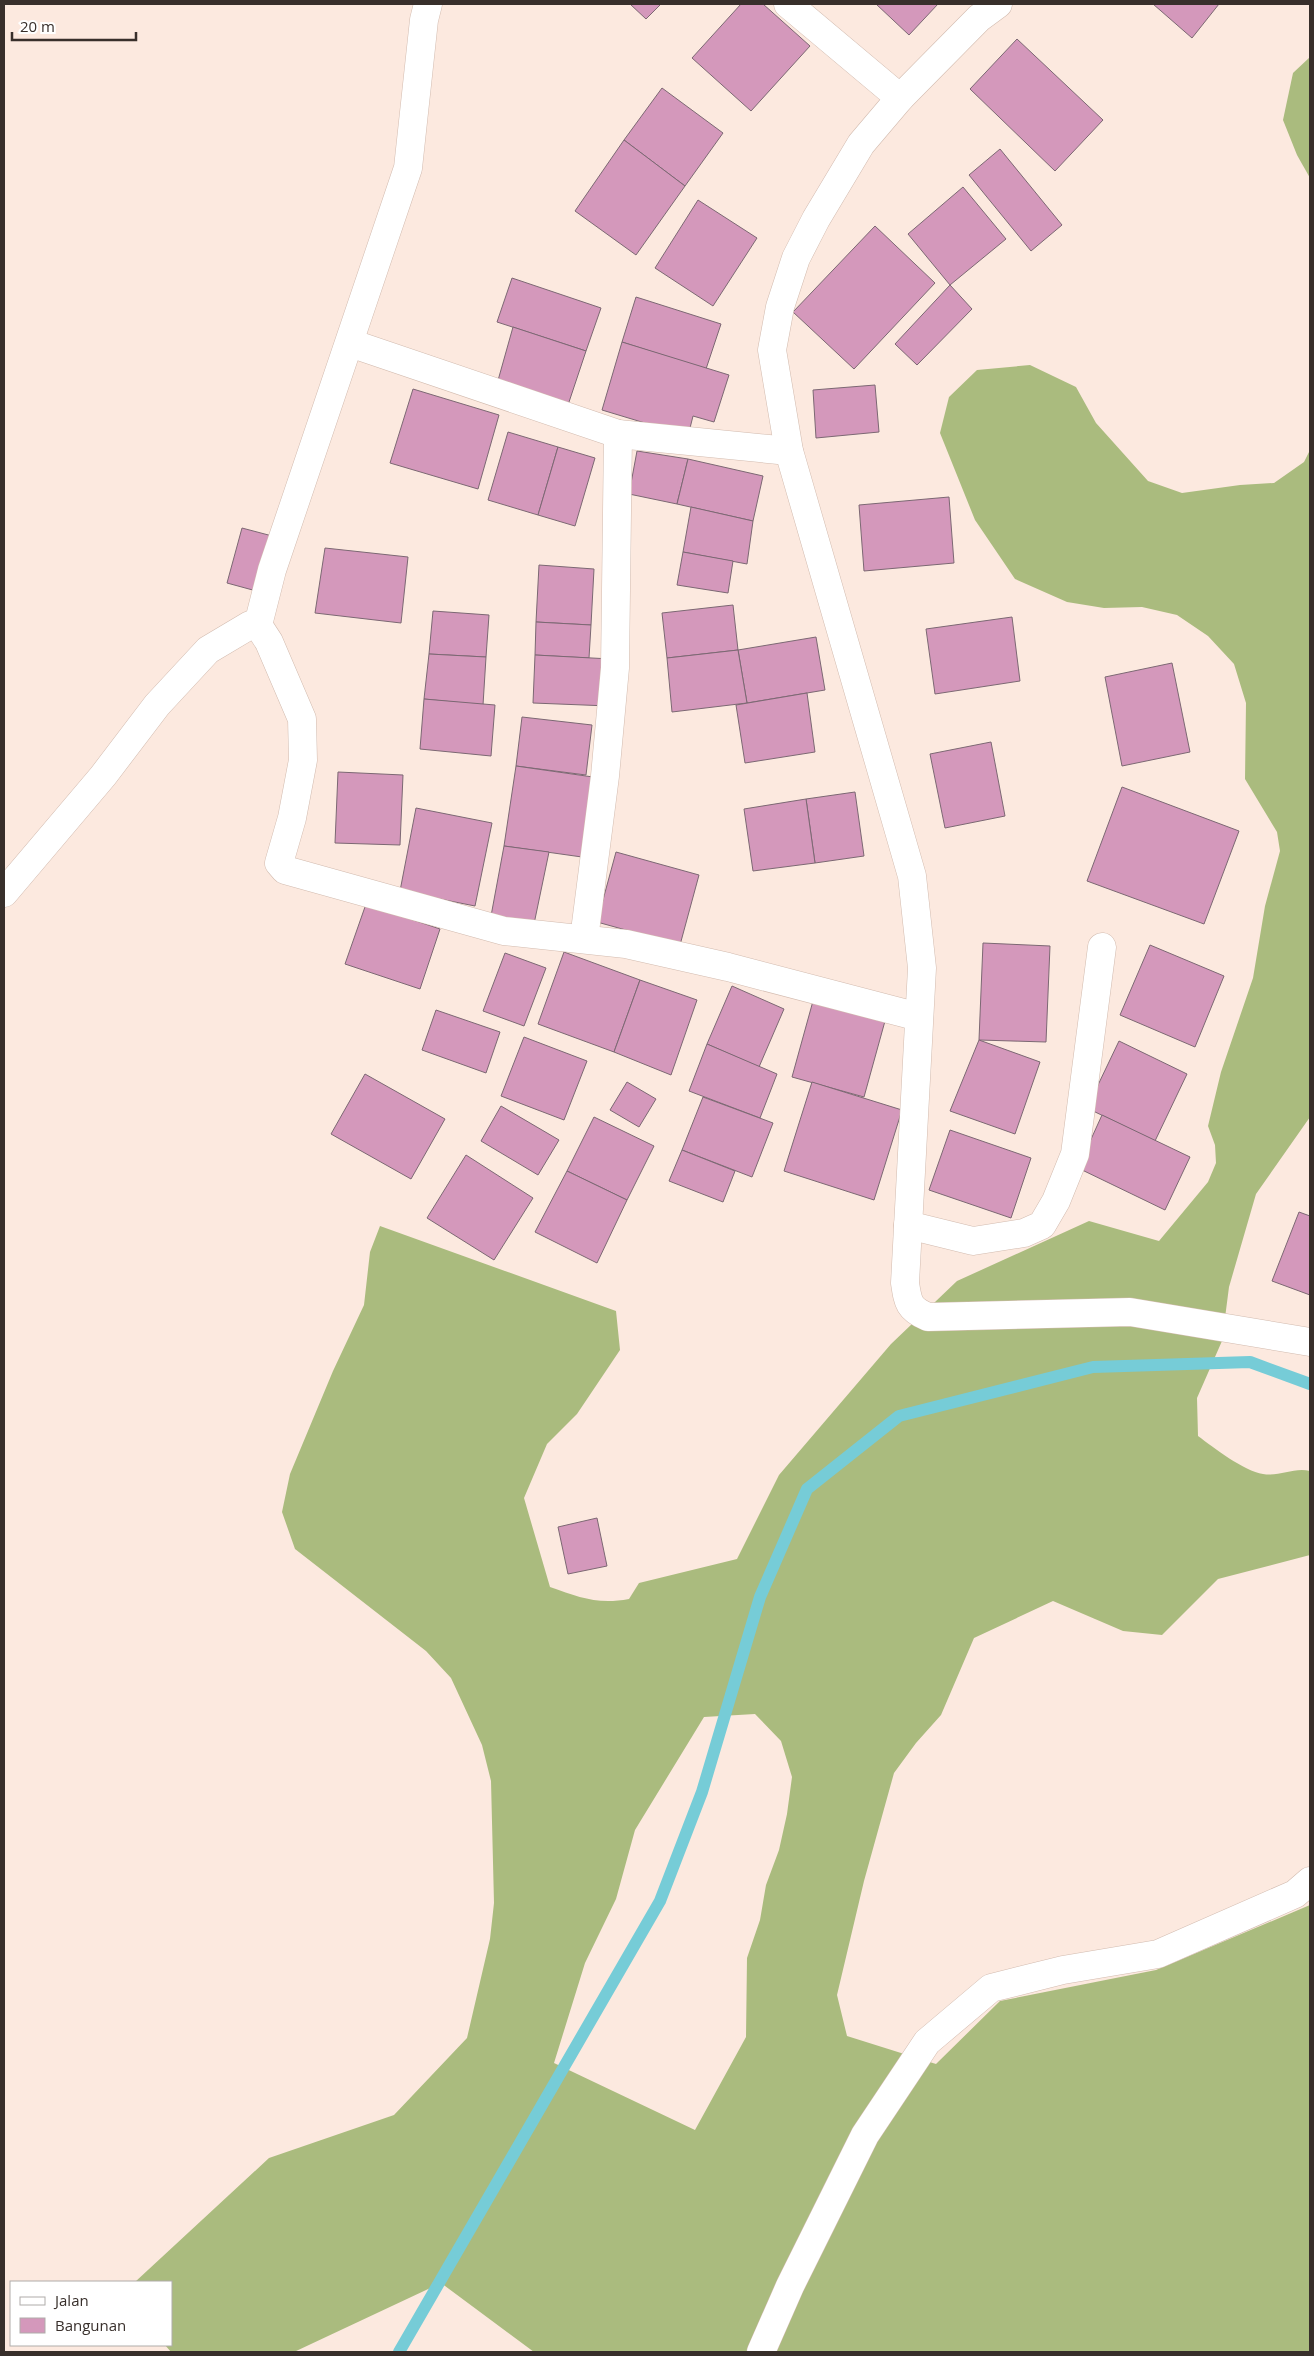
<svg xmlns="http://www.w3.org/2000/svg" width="1314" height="2356" viewBox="0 0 1314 2356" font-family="'Open Sans',sans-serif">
<rect width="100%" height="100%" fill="#fce9df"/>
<g fill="#aabb7e" fill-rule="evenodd">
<path d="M1310 57V178L1297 155 1283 120 1293 73Z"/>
<path d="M1030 365 1076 387 1096 423 1148 481 1182 493 1240 485 1274 483 1304 462 1310 450V1117L1256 1194 1229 1287 1222 1341 1197 1398 1198 1436C1214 1448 1244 1471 1263 1474 1279 1477 1294 1467 1310 1471V1555L1218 1579 1162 1635 1123 1631 1053 1601 974 1638 941 1715 916 1743 894 1773 864 1881 837 1995 847 2036 936 2064 1000 2001 1156 1970 1310 1905V2352H534L441 2283 294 2352H171L165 2345H171V2282H135L269 2158 394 2115 467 2038 490 1939 494 1903 491 1781 482 1745 451 1678 426 1651 295 1549 282 1512 290 1474 333 1371 364 1305 370 1252 380 1226 616 1311 620 1350 577 1414 547 1444 524 1498 550 1587C579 1597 597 1605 629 1599L639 1583 737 1559 779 1475 891 1344 957 1281 1089 1221 1159 1241 1208 1182 1216 1163 1215 1145 1208 1126 1221 1072 1253 978 1265 906 1280 851 1277 832 1245 779 1246 703 1234 664 1208 636 1177 615 1142 607 1104 608 1067 602 1015 579 975 520 940 433 949 397 977 370ZM755 1714 781 1741 792 1777 787 1814 779 1850 766 1885 760 1920 747 1958 746 2037 695 2130 554 2063 585 1963 616 1899 635 1830 704 1717Z"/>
</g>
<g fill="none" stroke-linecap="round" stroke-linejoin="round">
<path stroke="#76ccd7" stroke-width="12" d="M399 2352 660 1901 702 1792 760 1597 807 1489 899 1416 1093 1367 1250 1362 1310 1384"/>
</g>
<g fill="#d498bb" stroke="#7c6873">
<path d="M630 4H661L646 19Z"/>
<path d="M741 4H763L810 46 751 111 692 58Z"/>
<path d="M876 4H938L909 35Z"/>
<path d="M1153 4H1219L1192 38Z"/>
<path d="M1017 39 1103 120 1055 171 970 89Z"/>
<path d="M662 88 723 133 685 186 624 140Z"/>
<path d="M624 140 685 186 636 255 575 211Z"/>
<path d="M1000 149 1062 225 1031 251 969 175Z"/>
<path d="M963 187 1006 239 950 285 908 234Z"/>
<path d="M698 200 757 238 713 306 655 268Z"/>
<path d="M875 226 935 283 854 369 793 312Z"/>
<path d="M512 278 601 308 586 351 497 322Z"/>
<path d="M950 285 972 309 917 365 895 344Z"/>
<path d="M636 297 721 324 706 369 622 342Z"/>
<path d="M513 327 586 351 568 405 497 384Z"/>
<path d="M622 342 729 375 714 422 693 416 688 436 602 410Z"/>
<path d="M875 385 879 432 816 438 813 390Z"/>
<path d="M413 389 499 415 478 489 390 463Z"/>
<path d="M508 432 558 447 538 515 488 500Z"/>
<path d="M558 447 595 458 575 526 538 515Z"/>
<path d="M637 451 688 459 677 504 629 494Z"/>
<path d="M688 459 763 476 753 521 677 504Z"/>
<path d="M949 497 954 563 864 571 859 505Z"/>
<path d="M691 507 753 521 747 564 683 552Z"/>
<path d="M242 528 276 537 260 592 227 583Z"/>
<path d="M325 548 408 557 401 623 315 613Z"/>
<path d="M683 552 733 561 728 593 677 585Z"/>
<path d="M539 565 594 569 591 625 536 622Z"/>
<path d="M733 605 738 650 667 658 662 613Z"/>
<path d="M433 611 489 615 486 657 429 654Z"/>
<path d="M1012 617 1020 681 935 694 926 629Z"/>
<path d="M536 622 591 625 589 658 535 655Z"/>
<path d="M816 637 825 690 747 703 738 650Z"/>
<path d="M738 650 747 703 672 712 667 658Z"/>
<path d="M429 654 486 657 483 705 424 699Z"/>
<path d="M535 655 611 659 609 706 533 703Z"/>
<path d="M1172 663 1190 752 1122 766 1105 677Z"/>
<path d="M807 693 815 752 745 763 736 705Z"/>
<path d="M424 699 495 705 491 756 420 749Z"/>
<path d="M522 717 592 725 586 775 516 766Z"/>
<path d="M991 742 1005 816 945 828 930 754Z"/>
<path d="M516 766 600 778 589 858 504 846Z"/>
<path d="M338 772 403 775 400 845 335 843Z"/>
<path d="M1122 787 1239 831 1204 924 1087 881Z"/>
<path d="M855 792 864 856 815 863 806 799Z"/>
<path d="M806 799 815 863 753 871 744 809Z"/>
<path d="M416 808 492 823 475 906 400 891Z"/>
<path d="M504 846 549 852 534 924 491 916Z"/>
<path d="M616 852 699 875 680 945 597 922Z"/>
<path d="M366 904 440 929 420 989 345 964Z"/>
<path d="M983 943 1050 946 1046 1042 979 1040Z"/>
<path d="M1150 945 1224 976 1195 1047 1120 1015Z"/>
<path d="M564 952 640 980 614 1052 538 1024Z"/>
<path d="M505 953 546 968 524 1026 483 1011Z"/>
<path d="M640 980 697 1000 671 1075 614 1052Z"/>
<path d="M732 986 784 1009 759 1067 707 1044Z"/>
<path d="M813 1001 885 1021 864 1097 792 1077Z"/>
<path d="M436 1010 500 1032 486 1073 422 1050Z"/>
<path d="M524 1037 587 1061 564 1120 501 1096Z"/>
<path d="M979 1040 1040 1062 1015 1134 950 1111Z"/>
<path d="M1119 1041 1187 1074 1155 1141 1087 1108Z"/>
<path d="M707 1044 777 1074 760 1118 689 1091Z"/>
<path d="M365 1074 445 1119 411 1179 331 1134Z"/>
<path d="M627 1082 656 1099 639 1127 610 1110Z"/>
<path d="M812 1082 902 1110 874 1200 784 1171Z"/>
<path d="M703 1097 773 1123 752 1177 682 1150Z"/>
<path d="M501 1106 559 1140 538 1175 481 1141Z"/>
<path d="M1102 1115 1190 1157 1165 1210 1078 1168Z"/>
<path d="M594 1117 654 1146 627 1200 567 1171Z"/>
<path d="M950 1130 1031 1158 1011 1218 929 1190Z"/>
<path d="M682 1150 735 1171 723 1202 669 1181Z"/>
<path d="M466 1155 533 1198 494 1260 427 1218Z"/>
<path d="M567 1171 627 1200 597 1263 535 1232Z"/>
<path d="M1299 1212 1310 1216V1295L1272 1281Z"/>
<path d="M597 1518 607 1566 568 1574 558 1527Z"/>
</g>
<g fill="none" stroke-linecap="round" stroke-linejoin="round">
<g stroke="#d2bbaf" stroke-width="29">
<g id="minor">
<path d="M428 4 424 20 408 168 272 570 258 625 269 642 302 719 303 760 292 818 279 863 285 870 504 931 626 944 728 967 919 1017"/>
<path d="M788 4 900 98"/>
<path d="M998 4 979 18 900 98 861 144 816 219 796 258 780 307 772 350 789 451 912 876 922 968 905 1283C908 1303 909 1309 928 1317L1130 1312 1310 1342"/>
<path d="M350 343 618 434 789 451"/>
<path d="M4 893 103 776 157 705 208 650 250 625H258"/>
<path d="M584 939 605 776 615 668 618 434"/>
<path d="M908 1225 973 1241 1024 1233 1042 1225 1056 1201 1075 1154 1102 947"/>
</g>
</g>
<g stroke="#d2bbaf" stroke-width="29">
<path id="tertiary" d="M761 2352 790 2286 865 2135 927 2042 991 1988 1063 1970 1158 1954 1295 1894 1310 1881"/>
</g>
<use href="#minor" stroke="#fff" stroke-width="28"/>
<use href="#tertiary" stroke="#fff" stroke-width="28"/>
</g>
<rect width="1314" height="2356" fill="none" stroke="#382f2b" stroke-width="10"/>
<rect x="10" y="2281" width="162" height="65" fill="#ffffff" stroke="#afacaa"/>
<rect x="20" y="2297" width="25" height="8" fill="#ffffff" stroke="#afacaa"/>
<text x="55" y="2306" font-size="15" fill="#382f2b">Jalan</text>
<rect x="20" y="2318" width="25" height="15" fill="#d498bb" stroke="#afacaa"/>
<text x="55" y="2331" font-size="15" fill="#382f2b">Bangunan</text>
<path d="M12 32v8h124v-8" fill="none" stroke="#382f2b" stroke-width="2.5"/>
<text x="20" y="32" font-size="15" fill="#382f2b" stroke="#ffffff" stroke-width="4" paint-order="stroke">20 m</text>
</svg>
